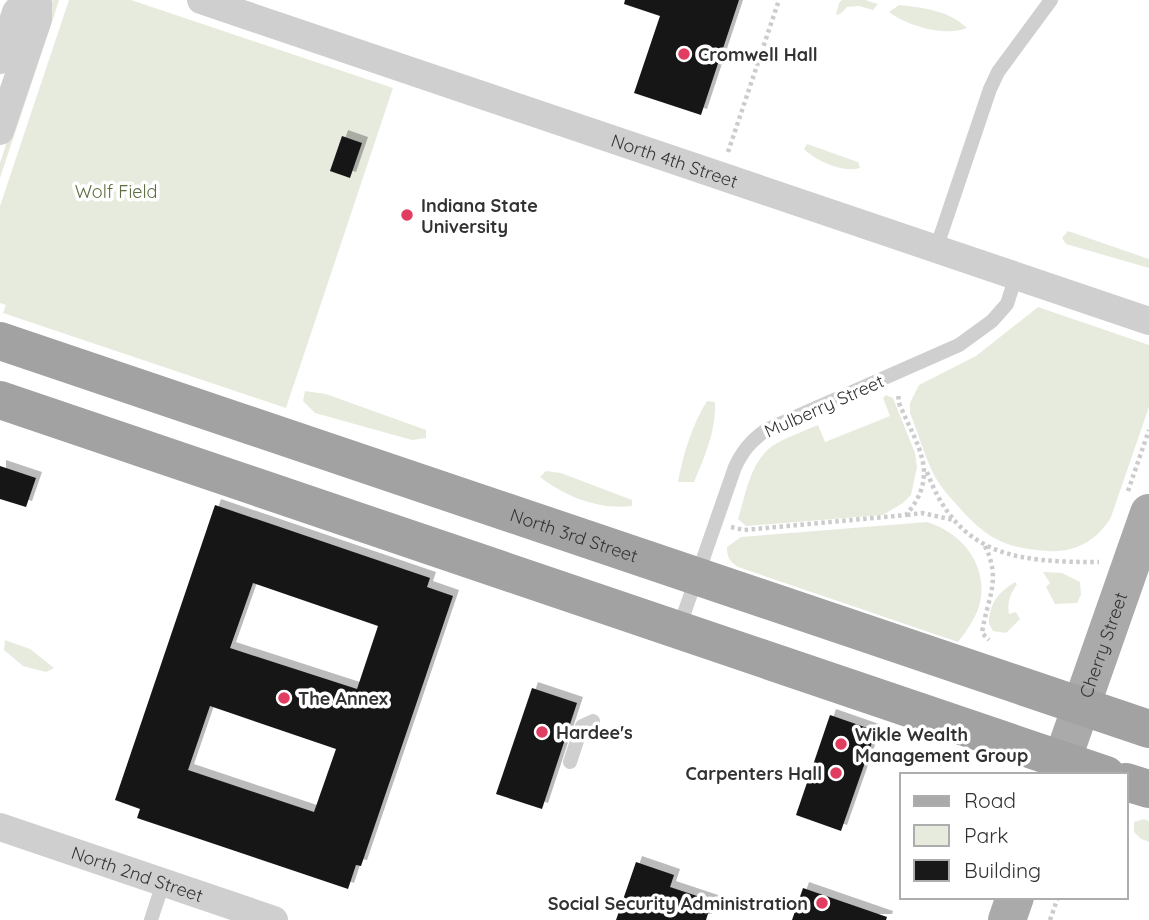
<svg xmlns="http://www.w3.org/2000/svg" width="1149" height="920" viewBox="0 0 1149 920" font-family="Quicksand,sans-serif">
<defs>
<filter id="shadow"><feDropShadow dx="6" dy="-6" stdDeviation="0" flood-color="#0004"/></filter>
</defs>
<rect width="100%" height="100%" fill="#fff"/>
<g fill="#e7ebde">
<path d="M53 0H59L55 13 0 178V163Z"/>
<path d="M69 0H131L393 88 286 408 3 313 6 305 0 303V206Z"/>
<path d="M842 0H865L878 4 873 10 859 6 847 7 840 14 836 15 839 3Z"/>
<path d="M899 5C924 8 948 10 967 28 946 37 907 26 889 12Z"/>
<path d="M807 144 858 162 860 168C843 173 816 161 804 149Z"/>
<path d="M1068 231 1149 259V268L1066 244 1062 238Z"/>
<path d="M1038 307 1149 345V407L1111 517C1098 540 1075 553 1048 551 1003 548 986 538 956 504 948 495 939 485 933 473 924 454 918 433 910 413V403L919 385 976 356Z"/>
<path d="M305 391 326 394 426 430V438L412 440 315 413 303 401Z"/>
<path d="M886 395 893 398 915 453 917 467 911 495 903 503 883 515 746 526 738 519C746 493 751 457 777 443 790 436 804 431 818 425L825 442 890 416 883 398Z"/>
<path d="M707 401 715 402C716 431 705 456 694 482H678C683 455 692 425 707 401Z"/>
<path d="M546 471 561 473 632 500V506C599 510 566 497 540 477Z"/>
<path d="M927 522C960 532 985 561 981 597 979 614 968 629 958 642L738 567C729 561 727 557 727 547L741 537Z"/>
<path d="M1043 572 1062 573 1080 582 1081 595 1077 603 1055 604 1046 587 1050 583Z"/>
<path d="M1015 582 1017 584C1010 595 1007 602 1009 614L1016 612 1020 619 1006 633 993 631 989 624C989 603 998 593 1015 582Z"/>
<path d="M5 640 30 649 54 668 46 672 23 666 4 650Z"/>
<path d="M1144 819 1149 821V842L1141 839 1134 832V822Z"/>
</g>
<g fill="#191919" fill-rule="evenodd" filter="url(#shadow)">
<path d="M625 0H739L701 115 634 93 660 16 624 4Z"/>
<path d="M342 136 362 143 350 178 330 171Z"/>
<path d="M0 466 36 478 26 507 0 499Z"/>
<path d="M215 505 430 578 427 587 453 596 361 866 356 865 348 889 137 818 140 809 115 800ZM253 583 378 626 357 689 230 648ZM210 706 336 749 314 812 188 770Z"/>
<path d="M532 688 577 703 542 809 496 794Z"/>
<path d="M830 715 876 731 841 831 796 815Z"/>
<path d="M636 862 674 875 670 887 712 901 706 920H616Z"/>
<path d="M803 888 887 917 886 920H792Z"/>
</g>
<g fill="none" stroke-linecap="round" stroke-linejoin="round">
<g stroke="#ccc" stroke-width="4.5" stroke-dasharray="3.5 3.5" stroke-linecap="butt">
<path d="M728 152 779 0"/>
<path d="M927 472C959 558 1019 562 1099 562"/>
<path d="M1128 491 1149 430"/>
<path d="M907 515 922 513 954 520"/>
<path d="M731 527 744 530 906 515C941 474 917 446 899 403L898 393"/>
<path d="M985 546C1002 581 987 598 982 633L989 640"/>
<path d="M1050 920 1058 897"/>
</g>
<g stroke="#cfcfcf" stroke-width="14">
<path d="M936 249 990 89 998 72 1051 0"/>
<path d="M679 628 735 467C743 450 751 441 766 430L959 345 992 321 1007 304 1016 276"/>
<path d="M570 762 582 726 593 721"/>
<path d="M151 920 163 883"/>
</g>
<g stroke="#cfcfcf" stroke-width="28">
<path id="s1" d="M201 0 1149 321"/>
<path d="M0 60 16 12 26 0"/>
<path d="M0 131 38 19V0"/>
<path id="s2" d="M0 827 274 920"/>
</g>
<g stroke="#aaa" stroke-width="38">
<path id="s3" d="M1057 775 1149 513"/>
<path d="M1007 920 1015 897"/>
</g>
<g stroke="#a2a2a2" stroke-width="38">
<path id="s4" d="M0 341 1149 729"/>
<path d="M0 400 1106 775"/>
<path d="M1126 782 1149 789"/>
</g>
</g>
<g fill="#e03d61" stroke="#fff" stroke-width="2.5">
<circle cx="684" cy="54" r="7"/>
<circle cx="407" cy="215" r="7"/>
<circle cx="284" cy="698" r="7"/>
<circle cx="542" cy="732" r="7"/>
<circle cx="841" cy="744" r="7"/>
<circle cx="836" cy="773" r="7"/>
<circle cx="822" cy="903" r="7"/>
</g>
<g text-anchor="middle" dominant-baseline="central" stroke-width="7" stroke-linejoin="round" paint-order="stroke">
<g font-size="18" font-weight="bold" fill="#323232" stroke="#fff" text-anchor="start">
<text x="698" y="54">Cromwell Hall</text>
<text x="421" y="205">Indiana State<tspan x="421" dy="21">University</tspan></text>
<text x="298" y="698">The Annex</text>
<text x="556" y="732">Hardee's</text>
<text x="855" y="734">Wikle Wealth<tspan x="855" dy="21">Management Group</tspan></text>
<text x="822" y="773" text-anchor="end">Carpenters Hall</text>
<text x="808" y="903" text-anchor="end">Social Security Administration</text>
</g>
<g font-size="18" fill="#323232" stroke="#fff">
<text stroke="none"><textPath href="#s1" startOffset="500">North 4th Street</textPath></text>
<text transform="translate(824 406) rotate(-24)">Mulberry Street</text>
<text stroke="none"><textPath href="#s4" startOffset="606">North 3rd Street</textPath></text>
<text stroke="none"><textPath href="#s3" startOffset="138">Cherry Street</textPath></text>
<text stroke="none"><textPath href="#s2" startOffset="145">North 2nd Street</textPath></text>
</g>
<g font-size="18" fill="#5c6e40" stroke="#fff">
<text x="116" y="191">Wolf Field</text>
</g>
</g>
<rect x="900" y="773" width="228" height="126" fill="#ffffff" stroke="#adadad" stroke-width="2"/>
<rect x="914" y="796" width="35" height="10" fill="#aaaaaa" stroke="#adadad" stroke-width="2"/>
<text x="964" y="808" font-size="21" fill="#323232">Road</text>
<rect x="914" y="825" width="35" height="21" fill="#e7ebde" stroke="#adadad" stroke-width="2"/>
<text x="964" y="843" font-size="21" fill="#323232">Park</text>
<rect x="914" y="860" width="35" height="21" fill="#191919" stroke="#adadad" stroke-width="2"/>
<text x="964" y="878" font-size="21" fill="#323232">Building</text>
</svg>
